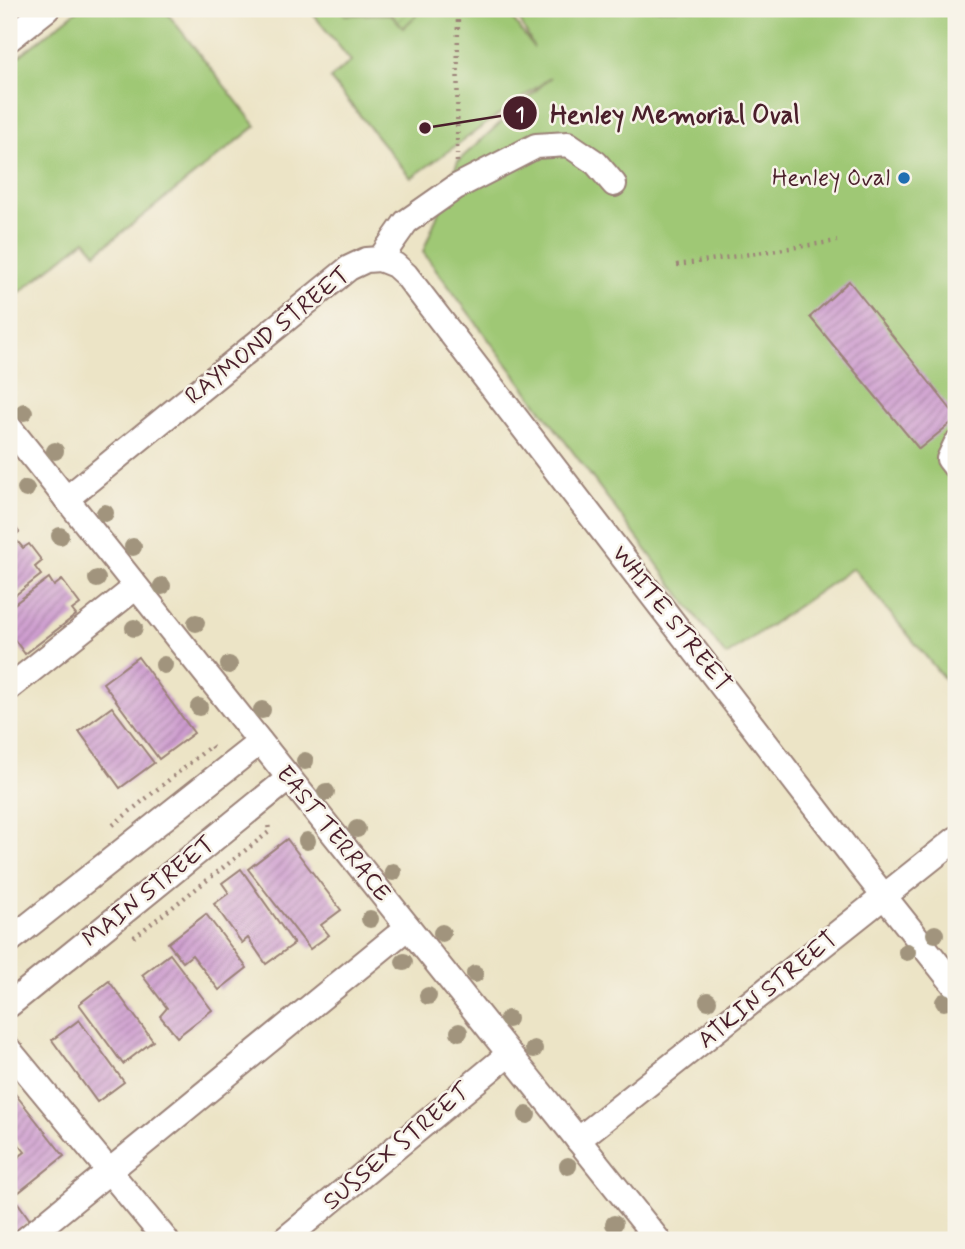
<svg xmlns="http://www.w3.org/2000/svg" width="965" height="1249" viewBox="0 0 965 1249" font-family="Mynerve,sans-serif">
<defs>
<pattern id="garden-furrows" width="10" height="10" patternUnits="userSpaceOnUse" patternTransform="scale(1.75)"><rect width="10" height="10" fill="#9fc874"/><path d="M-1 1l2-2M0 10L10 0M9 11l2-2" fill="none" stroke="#8aab65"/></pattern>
<pattern id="building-hatch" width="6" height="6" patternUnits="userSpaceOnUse" patternTransform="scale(1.75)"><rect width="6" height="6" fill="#cd9ccf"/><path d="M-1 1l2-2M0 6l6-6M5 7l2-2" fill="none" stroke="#a87fa8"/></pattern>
</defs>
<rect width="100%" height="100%" fill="#f7f3e8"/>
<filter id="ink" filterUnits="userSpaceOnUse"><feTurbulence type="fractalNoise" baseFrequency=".0143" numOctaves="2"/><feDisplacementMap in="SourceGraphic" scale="14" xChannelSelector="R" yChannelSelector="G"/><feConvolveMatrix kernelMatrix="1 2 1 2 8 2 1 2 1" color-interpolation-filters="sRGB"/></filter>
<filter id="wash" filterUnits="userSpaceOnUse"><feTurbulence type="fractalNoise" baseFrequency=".00686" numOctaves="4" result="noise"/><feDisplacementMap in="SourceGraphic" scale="28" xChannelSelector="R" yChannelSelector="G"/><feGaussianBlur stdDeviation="1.57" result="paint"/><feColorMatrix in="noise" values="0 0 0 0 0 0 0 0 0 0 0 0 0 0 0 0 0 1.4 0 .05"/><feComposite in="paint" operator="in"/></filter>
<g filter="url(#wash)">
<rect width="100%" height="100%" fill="#ece4c6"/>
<g fill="#9fc874" stroke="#747450" stroke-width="2">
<path d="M79 9H164L256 126 96 253 85 240 9 301V64Z"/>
<path d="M309 9H505L534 48 514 9H956V693L853 568 726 656 423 252 458 161 551 77 411 178 330 79 351 61Z"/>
</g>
<path fill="url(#garden-furrows)" stroke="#747450" stroke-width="2" d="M341 9H423L403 28 391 14 345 15Z"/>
<g id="blocks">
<g fill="url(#building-hatch)">
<path d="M849 281 956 416V419L919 449 810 317Z"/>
<path d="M9 519 19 532 9 540Z"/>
<path d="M18 542 23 548 29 544 42 561 35 567 41 575 9 600V550Z"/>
<path d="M49 578 54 586 62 580 80 604 72 610 76 615 25 654 9 632V608Z"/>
<path d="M138 657 194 733 159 759 103 683Z"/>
<path d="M112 707 154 763 120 788 79 731Z"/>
<path d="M287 839 341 910 321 925 329 935 310 949 248 869Z"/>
<path d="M241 869 294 944 266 964 248 938 242 943 214 904 229 893 222 883Z"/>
<path d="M206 914 247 968 219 990 192 955 183 962 168 943Z"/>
<path d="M170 954 212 1010 177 1037 160 1016 167 1008 142 975Z"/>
<path d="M109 981 153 1041 123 1064 79 1004Z"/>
<path d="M79 1020 124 1082 97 1102 52 1040Z"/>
<path d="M9 1086 64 1156 19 1192 9 1180V1164L25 1152 9 1132Z"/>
<path d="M18 1203 30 1220 9 1236V1210Z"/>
</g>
</g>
</g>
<g filter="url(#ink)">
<use href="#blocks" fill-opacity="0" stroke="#9b8278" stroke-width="2"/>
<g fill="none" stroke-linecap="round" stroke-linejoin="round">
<g stroke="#9b8278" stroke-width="28">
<g id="minor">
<path d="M9 39 47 9"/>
<path d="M380 259 395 265 406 275 861 867 956 987"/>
<path d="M9 427 658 1240"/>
<path d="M956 444 949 459 956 468"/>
<path d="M66 499 349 268 366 260 380 259 406 222 456 187 536 146 568 144 596 163 614 184"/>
<path d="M9 688 136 587"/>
<path d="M9 941 260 742"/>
<path d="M9 1005 289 778"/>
<path d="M9 1050 166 1240"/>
<path d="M578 1140 956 839"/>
<path d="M25 1240 408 927"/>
<path d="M284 1240 509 1054"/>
</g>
</g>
<g stroke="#9b8278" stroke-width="4.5" stroke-dasharray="2 5" stroke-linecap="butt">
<path d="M457 162 458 9"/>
<path d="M677 265 837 241"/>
<path d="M113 825 211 746 214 750"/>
<path d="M134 937 269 832 268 823"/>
</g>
<use href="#minor" stroke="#fff" stroke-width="24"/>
</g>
<g fill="#a1947d">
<circle cx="24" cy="412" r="9"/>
<circle cx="55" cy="451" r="9"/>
<circle cx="26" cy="489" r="9"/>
<circle cx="105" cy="513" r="9"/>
<circle cx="60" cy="536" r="9"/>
<circle cx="133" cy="547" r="9"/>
<circle cx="97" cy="579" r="9"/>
<circle cx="162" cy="586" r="9"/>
<circle cx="196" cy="623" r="9"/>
<circle cx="134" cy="628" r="9"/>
<circle cx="164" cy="665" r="9"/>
<circle cx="229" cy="665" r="9"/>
<circle cx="199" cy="707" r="9"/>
<circle cx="262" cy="710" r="9"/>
<circle cx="305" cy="761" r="9"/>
<circle cx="326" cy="792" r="9"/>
<circle cx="357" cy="829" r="9"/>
<circle cx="307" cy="841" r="9"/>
<circle cx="393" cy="872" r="9"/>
<circle cx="370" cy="919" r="9"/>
<circle cx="442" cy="933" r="9"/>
<circle cx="935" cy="934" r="9"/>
<circle cx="907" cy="952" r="9"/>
<circle cx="404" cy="962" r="9"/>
<circle cx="475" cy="974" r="9"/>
<circle cx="428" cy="996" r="9"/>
<circle cx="708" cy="1001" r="9"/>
<circle cx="944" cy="1002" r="9"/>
<circle cx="508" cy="1019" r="9"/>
<circle cx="459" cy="1032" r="9"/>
<circle cx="534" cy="1049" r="9"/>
<circle cx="527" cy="1115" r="9"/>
<circle cx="568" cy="1166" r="9"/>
<circle cx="614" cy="1224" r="9"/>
</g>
</g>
<circle fill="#1f6fb2" stroke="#f7f3e8" stroke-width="2.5" cx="904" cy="178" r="7"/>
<g text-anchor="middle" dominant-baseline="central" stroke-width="5" stroke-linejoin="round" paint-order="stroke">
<g font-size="24" fill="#4a1f2b" stroke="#f7f3e8" text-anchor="end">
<text x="890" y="178">Henley Oval</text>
</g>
<g font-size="24" fill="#4a1f2b" stroke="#f7f3e8">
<text transform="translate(268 336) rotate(-39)">RAYMOND STREET</text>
<text transform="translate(671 619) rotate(52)">WHITE STREET</text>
<text transform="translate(333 834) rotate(51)">EAST TERRACE</text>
<text transform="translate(149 892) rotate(-39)">MAIN STREET</text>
<text transform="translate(768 990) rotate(-39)">ATKIN STREET</text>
<text transform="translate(397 1147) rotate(-40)">SUSSEX STREET</text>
</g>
</g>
<path fill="none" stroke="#4a1f2b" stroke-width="2.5" d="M425 128L520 113"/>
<g fill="#4a1f2b" stroke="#f7f3e8" stroke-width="2.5">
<circle cx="425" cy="128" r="7"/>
<circle cx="520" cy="113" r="18"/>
</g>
<g font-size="21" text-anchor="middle" font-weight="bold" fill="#fff">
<text x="520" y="121">1</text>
</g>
<g font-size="26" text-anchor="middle" font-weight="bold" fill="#4a1f2b" stroke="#f7f3e8" stroke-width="5" stroke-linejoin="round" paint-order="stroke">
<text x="675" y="123">Henley Memorial Oval</text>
</g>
<rect width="965" height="1249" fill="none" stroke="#f7f3e8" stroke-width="35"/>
</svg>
